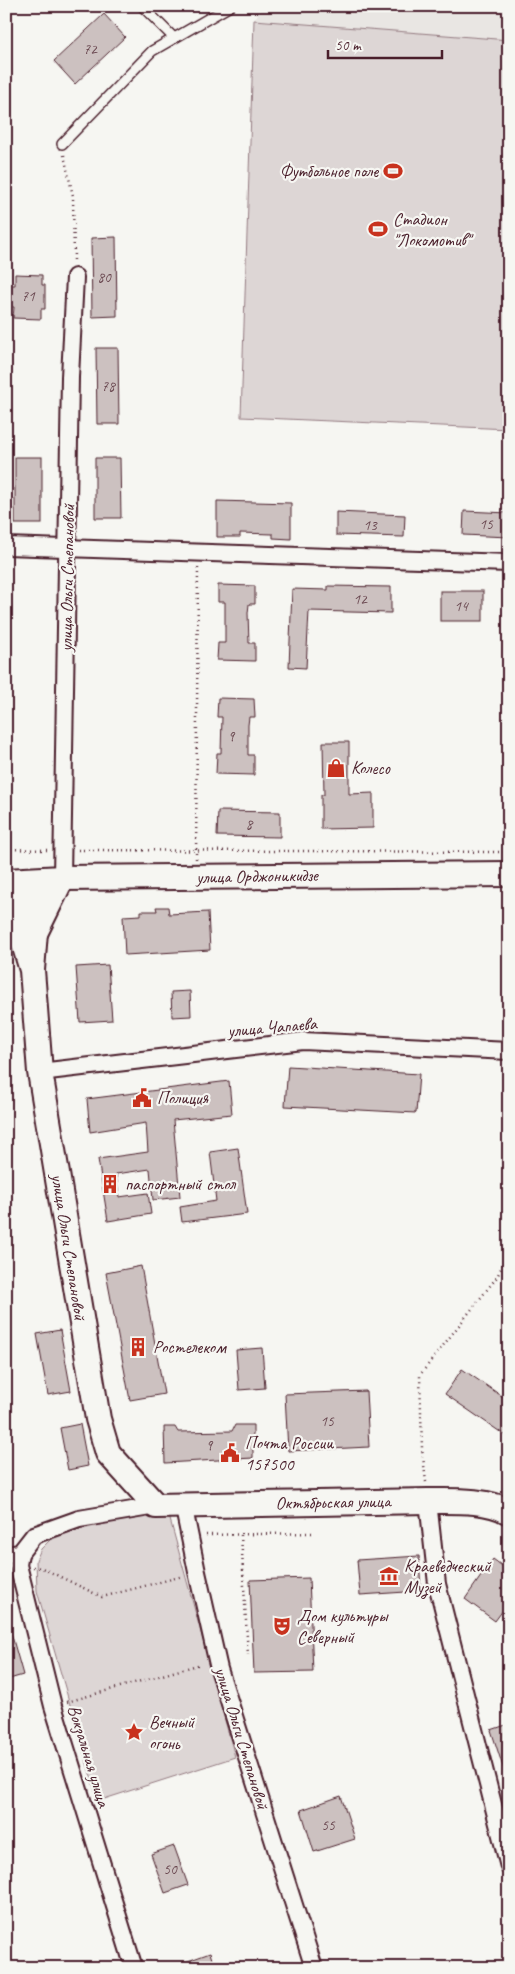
<svg xmlns="http://www.w3.org/2000/svg" width="515" height="1974" viewBox="0 0 515 1974" font-family="Caveat,sans-serif">
<rect width="100%" height="100%" fill="#f6f6f2"/>
<filter id="ink" filterUnits="userSpaceOnUse"><feTurbulence type="fractalNoise" baseFrequency=".02" numOctaves="2"/><feDisplacementMap in="SourceGraphic" scale="10" xChannelSelector="R" yChannelSelector="G"/><feConvolveMatrix kernelMatrix="1 2 1 2 8 2 1 2 1" color-interpolation-filters="sRGB"/></filter>
<g filter="url(#ink)">
<path fill="#e9e6e3" d="M263 6H509V40L254 20Z"/>
<g fill="#ddd6d5" stroke="#947a80">
<path d="M254 20 509 40V429L241 417Z"/>
<path d="M168 1512 235 1757 98 1801 37 1591 36 1560 41 1549 55 1535 117 1521Z"/>
</g>
<g fill="#ccc1c0" stroke="#4a1f2b">
<path d="M104 14 125 37 75 84 54 61Z"/>
<path d="M116 237 117 316 92 317 91 238Z"/>
<path d="M15 274 42 275V285H45V309H41V319L13 318 14 307H10L11 285H15Z"/>
<path d="M96 348H118L119 424H97Z"/>
<rect x="15" y="457" width="27" height="67"/>
<path d="M95 458H120L121 518H95Z"/>
<path d="M217 501 291 503V539L273 538V534L240 533V537H217Z"/>
<path d="M464 511 509 513V537L463 535Z"/>
<path d="M336 512 405 515 404 537 336 535Z"/>
<path d="M218 585 255 586V604H249L248 613 249 643H255V661L217 660 218 643H225V602H218Z"/>
<path d="M328 586 391 587V613L309 611 306 668 289 667 292 589 328 590Z"/>
<rect x="440" y="591" width="43" height="30"/>
<path d="M218 698 254 699 255 717H249L248 725V755H254V775L216 774 217 753H221L222 717H217Z"/>
<path d="M323 742H349V794L373 793V828L321 829V795H324Z"/>
<path d="M218 811 280 812V837L217 836Z"/>
<path d="M156 907H168L169 914 208 912 210 950 125 955 123 916 141 915V911H157Z"/>
<path d="M108 965 112 1020 80 1022 76 967Z"/>
<path d="M190 991 191 1016 172 1017 171 992Z"/>
<path d="M288 1066 419 1074 416 1113 285 1106Z"/>
<path d="M229 1081 232 1114 173 1120 180 1197 153 1200 150 1169 116 1174 119 1197 148 1193 151 1214 108 1221 98 1159 148 1152 146 1123 90 1132 87 1099Z"/>
<path d="M238 1148 247 1214 182 1222 180 1207 216 1201 210 1152Z"/>
<path d="M141 1266 164 1394 130 1400 106 1273Z"/>
<path d="M60 1330 71 1391 48 1395 37 1334Z"/>
<path d="M262 1348 265 1388 239 1390 236 1350Z"/>
<path d="M462 1369 509 1401V1438L445 1394Z"/>
<path d="M366 1391 369 1447 288 1451 285 1394Z"/>
<path d="M80 1424 88 1466 68 1470 60 1428Z"/>
<path d="M235 1425H253V1458L165 1463 164 1427H175L178 1432 232 1431Z"/>
<path d="M419 1556 421 1591 360 1595 357 1560Z"/>
<path d="M493 1559 509 1571V1602L495 1621 465 1599Z"/>
<path d="M309 1578 313 1672 254 1673 250 1580Z"/>
<path d="M10 1629 23 1675 6 1680V1630Z"/>
<path d="M509 1724V1776H506L491 1730Z"/>
<path d="M341 1796 355 1839 314 1852 301 1810Z"/>
<path d="M174 1846 188 1885 165 1893 151 1854Z"/>
<path d="M210 1953 215 1968H174V1966Z"/>
</g>
<g fill="none" stroke-linecap="round" stroke-linejoin="round">
<g stroke="#4a1f2b" stroke-width="12">
<g id="service">
<path d="M142 6 174 38"/>
<path d="M62 144 152 51 230 6"/>
</g>
</g>
<g stroke="#4a1f2b" stroke-width="20">
<g id="minor">
<path d="M6 546 509 563"/>
<path d="M62 878 70 377 75 277"/>
<path d="M40 1072 303 1041 509 1051"/>
<path d="M428 1501 437 1584 509 1867"/>
<path d="M183 1504 197 1572 219 1669 314 1968"/>
<path d="M20 1553 18 1565 53 1706 134 1968"/>
<path d="M6 1555 20 1553 34 1535 79 1519 156 1506"/>
</g>
</g>
<g stroke="#4a1f2b" stroke-width="28">
<g id="secondary">
<path d="M6 881 62 878 509 874"/>
<path d="M36 931 62 878"/>
<path d="M32 970 21 934 20 894 27 880 34 893 35 932 32 970 40 1072 98 1419 108 1453 156 1506 428 1501C451 1501 489 1499 509 1512"/>
</g>
</g>
<g stroke="#4a1f2b" stroke-width="2.5" stroke-dasharray="1 4" stroke-linecap="butt">
<path d="M64 155 73 196 74 261"/>
<path d="M6 849 47 850"/>
<path d="M78 850 509 852"/>
<path d="M196 859 198 567"/>
<path d="M426 1482 422 1448 420 1375 497 1277 509 1251"/>
<path d="M206 1535 312 1533"/>
<path d="M241 1535 248 1655"/>
<path d="M33 1567 42 1568 102 1597 183 1576"/>
<path d="M67 1702 201 1664"/>
</g>
<use href="#service" stroke="#f6f6f2" stroke-width="9"/>
<use href="#minor" stroke="#f6f6f2" stroke-width="16"/>
<use href="#secondary" stroke="#f6f6f2" stroke-width="24"/>
</g>
</g>
<defs>
<g id="stadium-bare" transform="scale(1.5)"><path d="M0-5a6.5 5 0 1 0 0 10a6.5 5 0 1 0 0-10ZM-3.5-1.8h7v3.6h-7Z" fill="#c8321e" stroke="#f6f6f2" stroke-width="2.5" paint-order="stroke"/></g>
<g id="shop-bare" transform="scale(1.5)"><path d="M-5-2.5h2.3a2.7 3.5 0 0 1 5.4 0H5L5.5 6h-11ZM-1.5-2.5h3a1.5 2.3 0 0 0-3 0Z" fill="#c8321e" stroke="#f6f6f2" stroke-width="2.5" paint-order="stroke"/></g>
<g id="civic-bare" transform="scale(1.5)"><path d="M-.6-6.5H3V-4.5H.6V-3L4-1V1h2V6H-6V1h2V-1L-.6-3ZM-1.2 2.5V6h2.4V2.5Z" fill="#c8321e" stroke="#f6f6f2" stroke-width="2.5" paint-order="stroke"/></g>
<g id="building-bare" transform="scale(1.5)"><path d="M-4-6H4V6H1V3H-1V6H-4ZM-2.5-4.3h1.7v1.8h-1.7ZM.8-4.3h1.7v1.8H.8ZM-2.5-1h1.7V.8h-1.7ZM.8-1h1.7V.8H.8Z" fill="#c8321e" stroke="#f6f6f2" stroke-width="2.5" paint-order="stroke"/></g>
<g id="museum-bare" transform="scale(1.5)"><path d="M0-6L6-3V-2H-6V-3ZM-5-1h2V3h-2ZM-1-1h2V3h-2ZM3-1h2V3H3ZM-6 4H6V6H-6Z" fill="#c8321e" stroke="#f6f6f2" stroke-width="2.5" paint-order="stroke"/></g>
<g id="theatre-bare" transform="scale(1.5)"><path d="M-5-5.5Q0-4 5-5.5V0Q5 5 0 6Q-5 5-5 0ZM-3.3-2.5H-1v1.5H-3.3ZM1-2.5H3.3v1.5H1ZM-2.8 1Q0 5.5 2.8 1Z" fill="#c8321e" stroke="#f6f6f2" stroke-width="2.5" paint-order="stroke"/></g>
<g id="sight-bare" transform="scale(1.5)"><path d="M0-6L1.8-2.2L6-1.7L2.9 1.2L3.7 5.4L0 3.3L-3.7 5.4L-2.9 1.2L-6-1.7L-1.8-2.2Z" fill="#c8321e" stroke="#f6f6f2" stroke-width="2.5" paint-order="stroke"/></g>
</defs>
<g fill-rule="evenodd">
<use href="#stadium-bare" x="393" y="171"/>
<use href="#stadium-bare" x="378" y="229"/>
<use href="#shop-bare" x="336" y="768"/>
<use href="#civic-bare" x="142" y="1098"/>
<use href="#building-bare" x="110" y="1184"/>
<use href="#building-bare" x="138" y="1347"/>
<use href="#civic-bare" x="230" y="1453"/>
<use href="#museum-bare" x="389" y="1576"/>
<use href="#theatre-bare" x="282" y="1626"/>
<use href="#sight-bare" x="134" y="1732"/>
</g>
<g text-anchor="middle" dominant-baseline="central" stroke-width="4.5" stroke-linejoin="round" paint-order="stroke">
<g font-size="15" fill="#6a4850">
<text x="90" y="49">72</text>
<text x="104" y="277">80</text>
<text x="28" y="296">71</text>
<text x="108" y="386">78</text>
<text x="486" y="524">15</text>
<text x="370" y="525">13</text>
<text x="360" y="599">12</text>
<text x="461" y="606">14</text>
<text x="231" y="736">9</text>
<text x="249" y="824">8</text>
<text x="327" y="1421">15</text>
<text x="209" y="1445">9</text>
<text x="328" y="1825">55</text>
<text x="170" y="1869">50</text>
</g>
<g font-size="18" fill="#4a1f2b" stroke="#f6f6f2" text-anchor="start">
<text x="378" y="171" text-anchor="end">Футбольное поле</text>
<text x="393" y="219">Стадион<tspan x="393" dy="21">"Локомотив"</tspan></text>
<text x="351" y="768">Колесо</text>
<text x="157" y="1098">Полиция</text>
<text x="125" y="1184">паспортный стол</text>
<text x="153" y="1347">Ростелеком</text>
<text x="245" y="1443">Почта России<tspan x="245" dy="21">157500</tspan></text>
<text x="404" y="1566">Краеведческий<tspan x="404" dy="21">Музей</tspan></text>
<text x="297" y="1616">Дом культуры<tspan x="297" dy="21">Северный</tspan></text>
<text x="149" y="1722">Вечный<tspan x="149" dy="21">огонь</tspan></text>
</g>
<g font-size="18" fill="#4a1f2b" stroke="#f6f6f2">
<text transform="translate(67 578) rotate(-89)">улица Ольги Степановой</text>
<text transform="translate(257 876) rotate(-1)">улица Орджоникидзе</text>
<text transform="translate(272 1027) rotate(-5)">улица Чапаева</text>
<text transform="translate(69 1247) rotate(81)">улица Ольги Степановой</text>
<text transform="translate(333 1502) rotate(-1)">Октябрьская улица</text>
<text transform="translate(242 1738) rotate(73)">улица Ольги Степановой</text>
<text transform="translate(89 1756) rotate(73)">Вокзальная улица</text>
</g>
</g>
<rect width="515" height="1974" fill="none" stroke="#f6f6f2" stroke-width="25"/>
<rect x="12" y="12" width="490" height="1949" fill="none" stroke="#4a1f2b" stroke-width="2" filter="url(#ink)"/>
<path d="M328 50v8h114v-8" fill="none" stroke="#4a1f2b" stroke-width="2.5"/>
<text x="335" y="50" font-size="15" fill="#4a1f2b" stroke="#f6f6f2" stroke-width="4" paint-order="stroke">50 m</text>
</svg>
